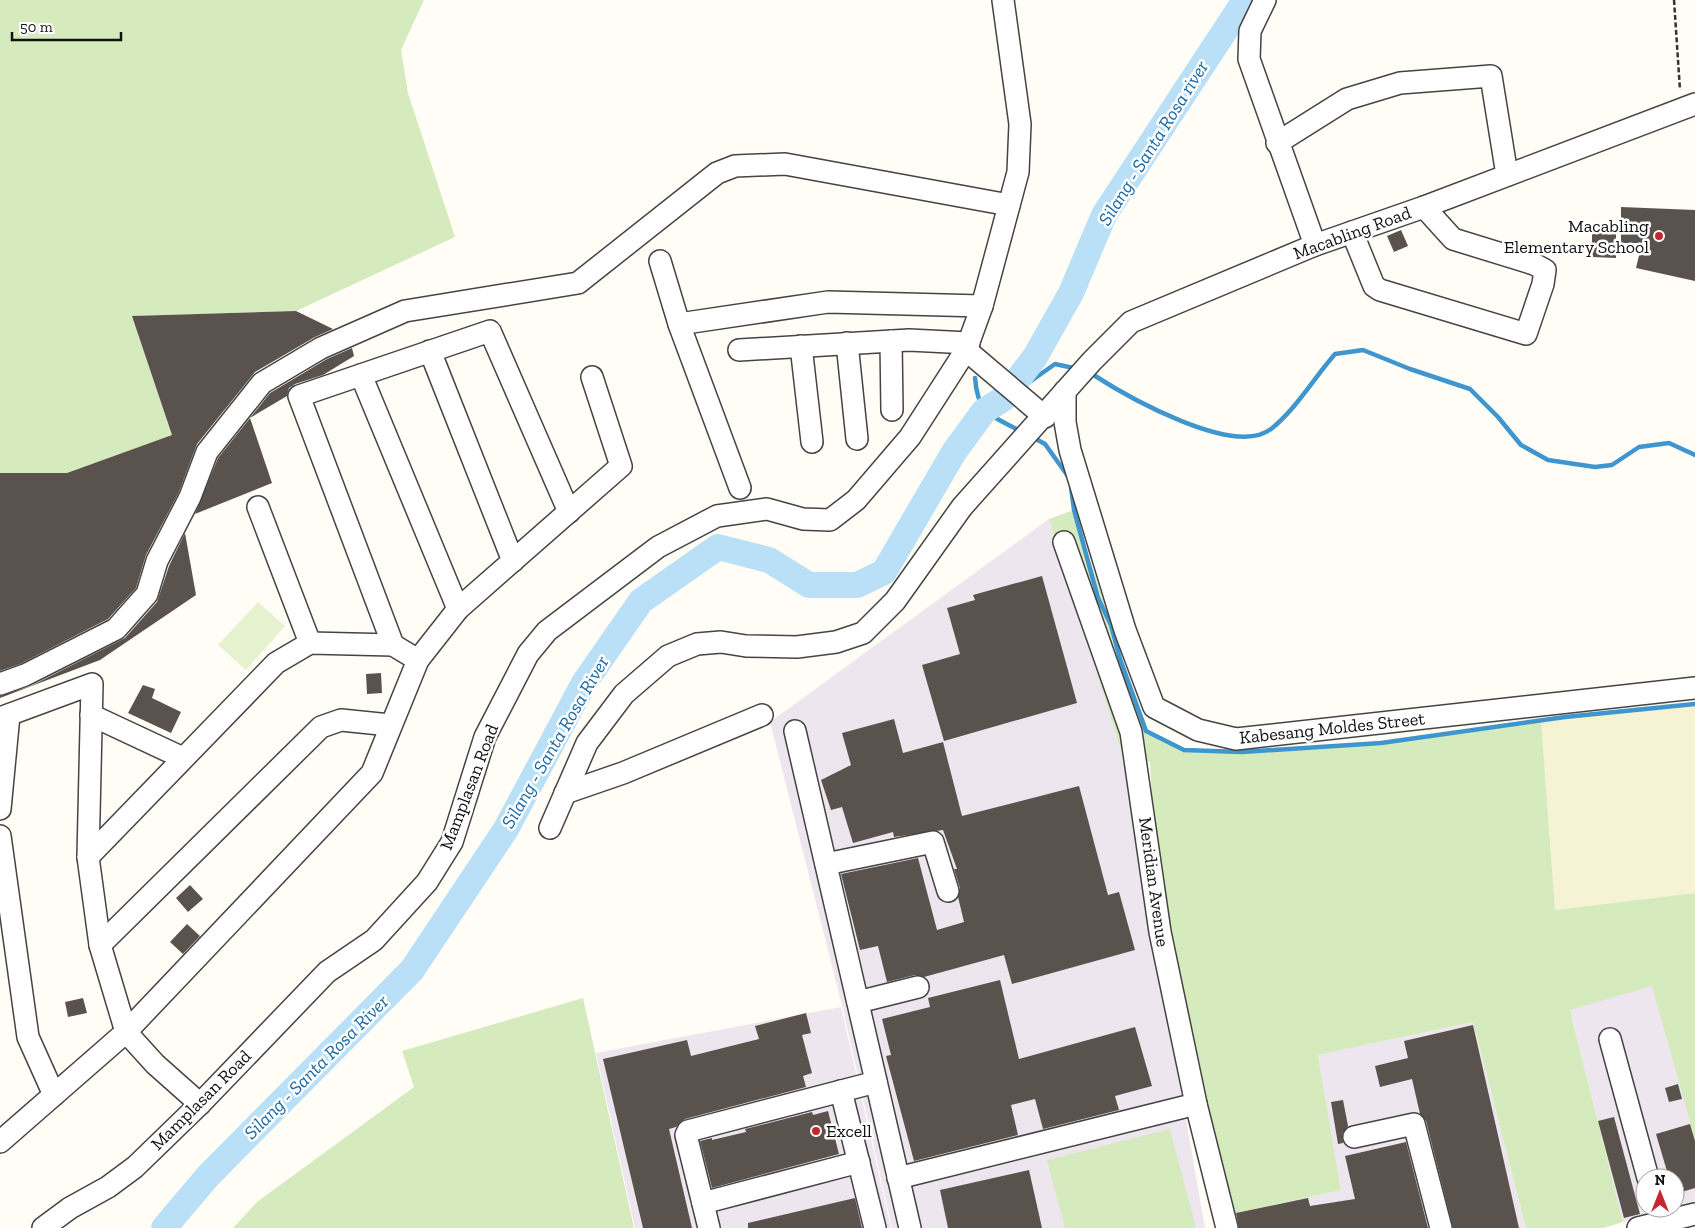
<svg xmlns="http://www.w3.org/2000/svg" width="1695" height="1228" viewBox="0 0 1695 1228" font-family="'Zilla Slab',serif">
<rect width="100%" height="100%" fill="#fffdf5"/>
<g fill="#eee6ef" fill-rule="evenodd">
<path d="M1049 519 1122 754 1205 1228H892L842 1005 770 722Z"/>
<path d="M1652 985 1695 1140V1204L1623 1222 1570 1009ZM1645 1178H1675V1208H1645Z"/>
<path d="M841 1007 891 1228H635L596 1053Z"/>
<path d="M1473 1022 1526 1228H1231L1228 1215 1341 1190 1318 1055Z"/>
</g>
<path fill="#f6f3d4" d="M1695 704V893L1555 910 1541 721Z"/>
<g fill="#d5ebbd">
<path d="M0 0H424L401 50 408 93 455 237 296 311 133 316 172 435 67 473H0Z"/>
<path d="M1074 510 1146 731 1184 750 1242 752 1381 743 1541 721 1555 910 1695 893V1140L1652 986 1570 1010 1623 1222 1603 1228H1526L1473 1022 1318 1055 1341 1190 1228 1215 1158 931 1150 762 1122 754 1049 519Z"/>
<path d="M583 998 634 1228H233L257 1202 414 1087 402 1051Z"/>
<path d="M1170 1129 1196 1228H1065L1047 1160Z"/>
</g>
<path fill="#e6f2cf" d="M258 602 285 626 246 670 218 645Z"/>
<g fill="none" stroke-linecap="round" stroke-linejoin="round">
<g stroke="#3f96cf" stroke-width="4.5">
<path d="M1092 374C1126 396 1234 458 1271 429 1296 409 1314 378 1335 354L1363 350 1410 369 1470 389 1498 417 1521 445 1548 460 1595 467 1612 465 1639 447 1669 443 1695 455"/>
<path d="M975 378C978 416 992 415 1022 432"/>
<path d="M1021 388 1055 364 1078 369"/>
<path d="M984 411 1010 395"/>
<path d="M1034 438 1045 444 1070 479"/>
<path d="M1071 487 1074 510 1098 598 1111 625 1120 659 1146 731 1184 750 1242 752 1381 743 1565 717 1695 704"/>
</g>
<path stroke="#b9e0f7" stroke-width="26" d="M164 1228 208 1176 412 970 506 829 584 683 641 601 718 547 769 560 809 585H857L884 572 954 452 984 411 1003 399 1035 357 1071 293 1104 215 1245 0"/>
</g>
<g fill="#5a524d">
<path d="M1621 207 1695 210V281L1636 268 1642 243H1621Z"/>
<path d="M1401 230 1408 246 1394 252 1387 236Z"/>
<path d="M1592 232H1616V258L1592 257Z"/>
<path d="M296 311 333 329 315 337 255 372 197 444 179 492 146 555 136 588 108 619 20 664 0 671V473H67L172 435 132 316Z"/>
<path d="M352 348 354 356 323 375 295 384 289 388 287 396 250 418 272 483 195 514 218 458 270 393 327 359Z"/>
<path d="M185 533 196 595 100 660 0 698V696L31 686 125 638 157 602 169 566Z"/>
<path d="M1042 576 1077 703 944 741 922 665 960 654 947 608 975 600 973 595Z"/>
<path d="M381 673 382 693 367 694 366 674Z"/>
<path d="M143 685 155 689 152 698 181 712 171 733 128 713Z"/>
<path d="M894 719 903 753 943 742 962 816 1079 786 1108 895 1119 892 1135 950 1012 984 1004 955 924 977 915 975 887 982 878 946 860 950 841 874 918 858 937 930 964 922 958 897 960 888 954 869H957L943 830 894 837 893 832 853 843 842 807 831 810 821 780 851 765 842 733Z"/>
<path d="M190 885 203 899 188 912 176 898Z"/>
<path d="M187 924 200 936 183 954 170 942Z"/>
<path d="M1000 980 1019 1059 1135 1027 1152 1086 1115 1096 1119 1110 1043 1129 1035 1099 1011 1105 1018 1135 914 1161 886 1056 891 1055 882 1019 930 1007 928 998Z"/>
<path d="M83 998 87 1013 68 1017 65 1002Z"/>
<path d="M806 1013 811 1033 802 1035 812 1073 803 1076 806 1087 685 1119 676 1127 669 1129 692 1228H643L603 1059 687 1040 691 1056 759 1039 755 1026Z"/>
<path d="M1473 1025 1519 1228H1453L1426 1121 1420 1114 1412 1079 1380 1087 1375 1066 1408 1058 1404 1041Z"/>
<path d="M1678 1084 1682 1099 1669 1102 1665 1088Z"/>
<path d="M1343 1100 1348 1126 1342 1134 1343 1143 1338 1144 1331 1102Z"/>
<path d="M828 1111 839 1154 712 1188 700 1141 712 1138V1140L746 1132 745 1129 812 1112 813 1115Z"/>
<path d="M1614 1117 1640 1214 1624 1218 1598 1121Z"/>
<path d="M1690 1124 1695 1141V1188L1675 1194V1178H1669L1656 1134Z"/>
<path d="M1406 1142 1428 1228H1239L1236 1213 1308 1198 1310 1206 1355 1199 1345 1156Z"/>
<path d="M1029 1170 1042 1228H948L940 1190Z"/>
<path d="M855 1198 862 1228H748V1223Z"/>
</g>
<g fill="none" stroke-linecap="round" stroke-linejoin="round">
<g stroke="#444" stroke-width="24">
<g id="minor">
<path d="M1265 0 1250 31 1249 59 1315 245"/>
<path d="M1277 143 1347 99 1400 83 1491 76 1507 175"/>
<path d="M1352 232 1374 286 1380 290 1526 334 1543 284 1545 270 1534 264 1453 239 1424 207"/>
<path d="M660 261 679 324 828 302 982 306"/>
<path d="M679 324 740 488"/>
<path d="M891 341 892 410"/>
<path d="M847 343 857 439"/>
<path d="M801 346 812 442"/>
<path d="M739 350 909 340 969 343"/>
<path d="M966 350 1045 417"/>
<path d="M430 351 513 561"/>
<path d="M361 375 458 609"/>
<path d="M1065 391V422L1070 450 1125 630 1154 707 1198 730 1236 739 1695 688"/>
<path d="M258 507 310 643"/>
<path d="M1064 542 1131 732 1160 932 1196 1104 1227 1228"/>
<path d="M418 660 393 645 299 396 490 331 569 512"/>
<path d="M0 684 25 675 116 629 147 594 157 561 190 497 207 452 262 383 321 348 405 311 578 283 717 173 735 166 785 164 1009 205"/>
<path d="M91 715 183 758"/>
<path d="M0 718 92 684 88 857 100 945 126 1032 155 1064 200 1104"/>
<path d="M795 731 910 1228"/>
<path d="M565 793 623 773 762 715"/>
<path d="M0 809 9 715"/>
<path d="M550 828 587 743 624 694 668 656 697 644 721 642 746 646 797 647 836 642 863 633 895 601 962 507 1092 361 1131 322 1315 245 1424 207 1695 104"/>
<path d="M0 836 28 1037 54 1095"/>
<path d="M88 857 276 663 310 643 393 645"/>
<path d="M826 864 933 842 948 891"/>
<path d="M100 945 321 727 341 720 390 725"/>
<path d="M858 1002 918 987"/>
<path d="M1610 1039 1648 1178"/>
<path d="M841 1091 875 1228"/>
<path d="M1354 1137 1414 1124 1441 1228"/>
<path d="M0 1142 126 1032 372 773 418 660 458 609 621 466 592 377"/>
<path d="M898 1178 1196 1104"/>
<path d="M703 1203 859 1162"/>
<path d="M43 1228 70 1208 108 1187 135 1167 200 1104 327 972 374 940 427 882 452 842 485 737 528 654 547 631 658 547 717 516 767 509 803 519 830 520 856 500 910 437 966 350 982 306 1018 172 1020 124 1003 0"/>
<path d="M709 1228 686 1135 688 1131 876 1082"/>
<path d="M1638 1228 1695 1214"/>
</g>
</g>
<path stroke="#333" stroke-width="2.5" stroke-dasharray="5 2.5" stroke-linecap="butt" d="M1674 0 1680 90"/>
<use href="#minor" stroke="#fff" stroke-width="21"/>
</g>
<g fill="#c4262e" stroke="#fff" stroke-width="2">
<circle cx="1659" cy="236" r="5"/>
<circle cx="816" cy="1131" r="5"/>
</g>
<g text-anchor="middle" dominant-baseline="central" stroke-width="5" stroke-linejoin="round" paint-order="stroke">
<g font-size="18" fill="#111" stroke="#fff" text-anchor="end">
<text x="1649" y="226">Macabling<tspan x="1649" dy="21">Elementary School</tspan></text>
<text x="826" y="1131" text-anchor="start">Excell</text>
</g>
<g font-size="18" fill="#111" stroke="#fff">
<text transform="translate(1352 233) rotate(-20)">Macabling Road</text>
<text transform="translate(1332 728) rotate(-6)">Kabesang Moldes Street</text>
<text transform="translate(469 787) rotate(-69)">Mamplasan Road</text>
<text transform="translate(1154 882) rotate(82)">Meridian Avenue</text>
<text transform="translate(201 1100) rotate(-45)">Mamplasan Road</text>
</g>
<g font-size="19" font-style="italic" fill="#1768a6" stroke="#fff">
<text transform="translate(1153 143) rotate(-58)">Silang - Santa Rosa river</text>
<text transform="translate(555 742) rotate(-60)">Silang - Santa Rosa River</text>
<text transform="translate(316 1067) rotate(-45)">Silang - Santa Rosa River</text>
</g>
</g>
<g transform="translate(1660 1193)"><circle r="24" fill="#ffffff" stroke="#a0a0a0"/>
<path d="M0-4L9 19L0 12L-9 19Z" fill="#c4262e"/>
<text y="-8" font-size="14" font-weight="bold" text-anchor="middle" fill="#111111">N</text>
</g>
<path d="M12 32v8h109v-8" fill="none" stroke="#111111" stroke-width="2.5"/>
<text x="20" y="32" font-size="15" fill="#111111" stroke="#ffffff" stroke-width="4" paint-order="stroke">50 m</text>
</svg>
